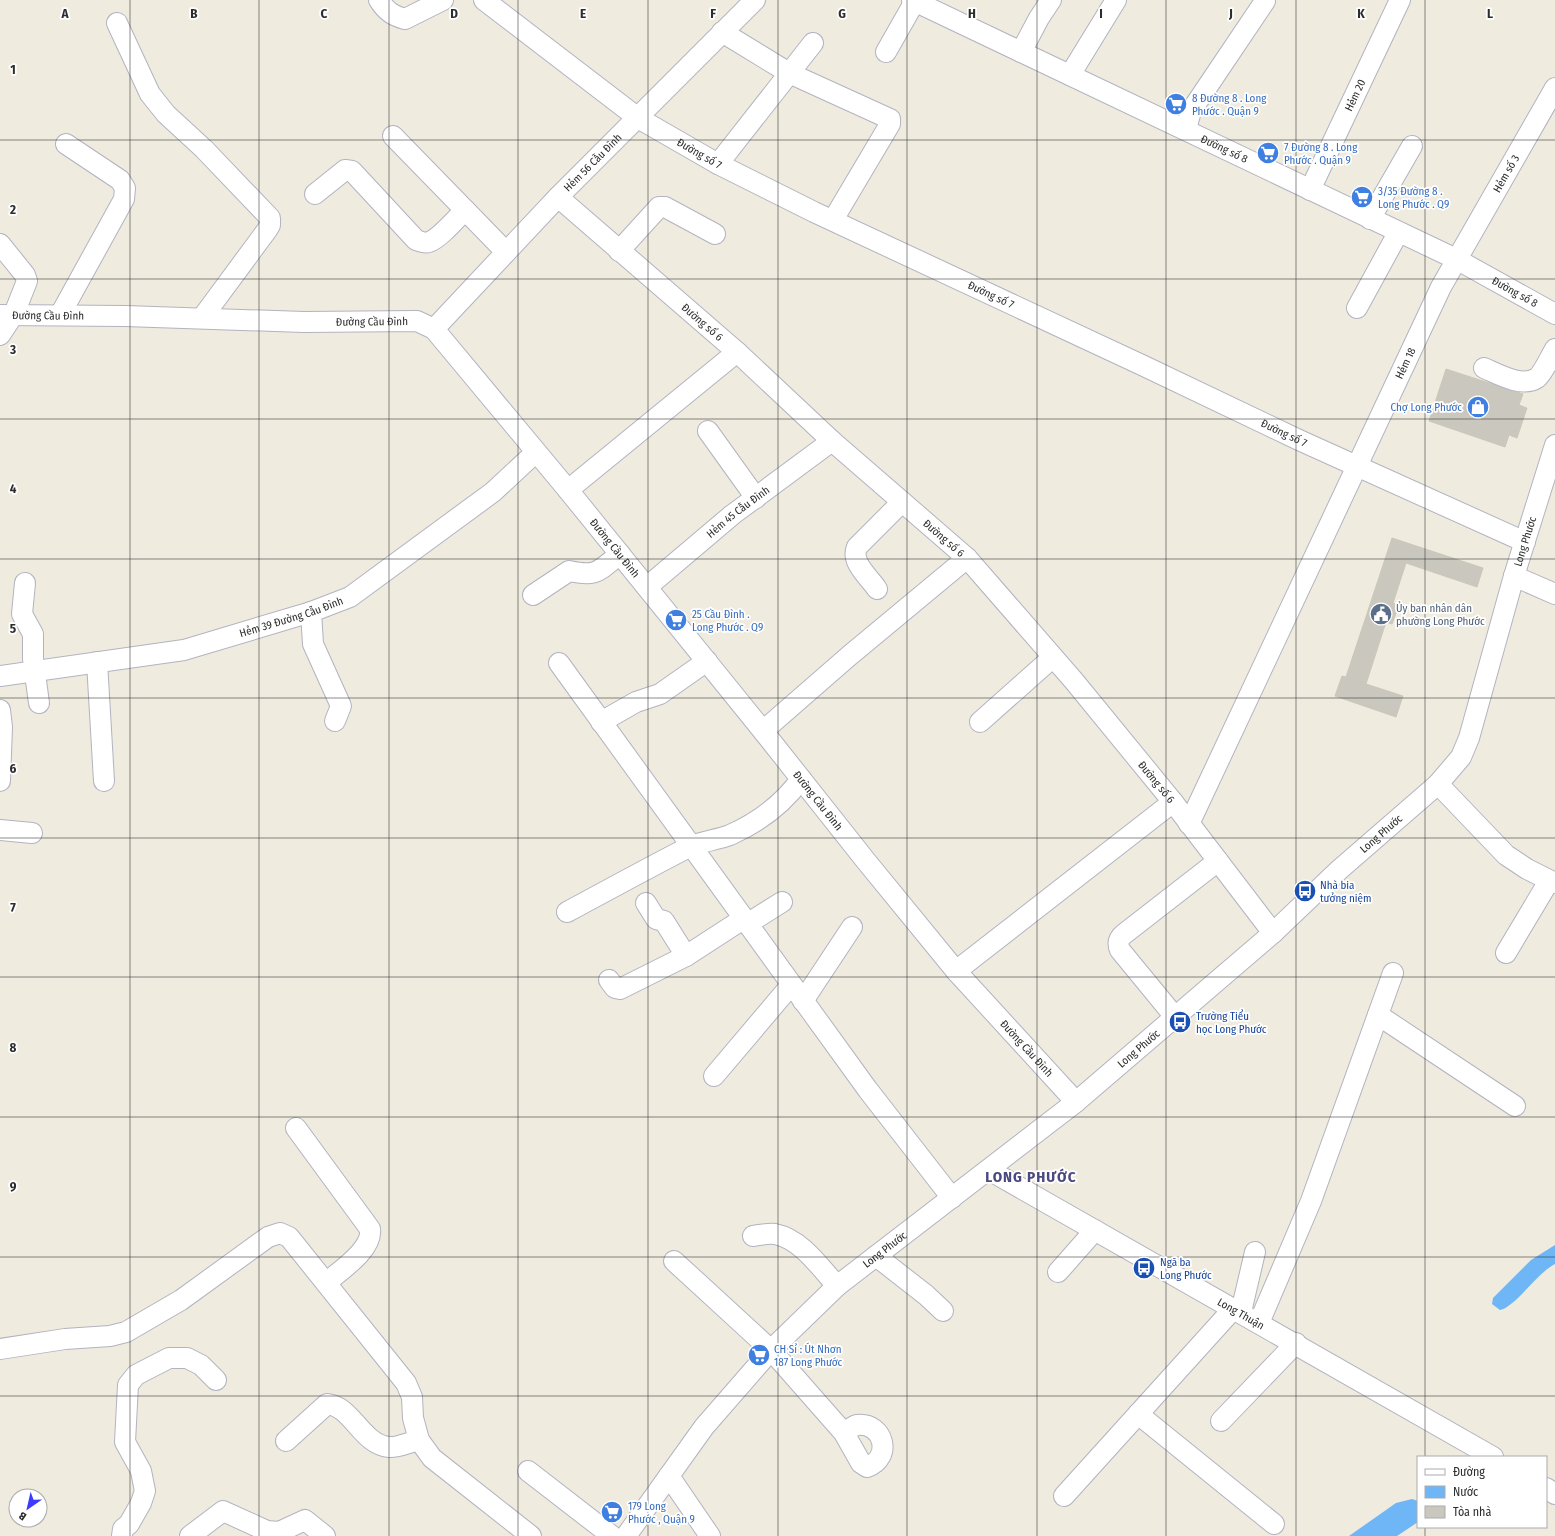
<svg xmlns="http://www.w3.org/2000/svg" width="1555" height="1536" viewBox="0 0 1555 1536" font-family="'Fira Sans Condensed',sans-serif">
<rect width="100%" height="100%" fill="#efebdf"/>
<g fill="#6eb6f5">
<path d="M1555 1245V1264C1537 1273 1515 1307 1500 1310L1492 1304 1493 1298 1531 1260Z"/>
<path d="M1412 1499 1418 1501V1522L1397 1536H1349L1396 1503Z"/>
</g>
<g fill="#cac8be" stroke="#cbc8b8">
<path d="M1446 369 1523 394 1519 405 1527 408 1517 438 1509 435 1505 447 1429 421Z"/>
<path d="M1392 538 1483 568 1477 587 1406 563 1393 603 1399 605 1392 624 1386 622 1366 684 1403 696 1396 717 1335 696 1342 676 1346 677Z"/>
</g>
<g fill="none" stroke-linecap="round" stroke-linejoin="round">
<g stroke="#b3b3c1" stroke-width="22">
<g id="minor">
<path d="M379 0C386 11 393 16 405 19L443 0"/>
<path id="s1" d="M484 0 638 118 718 164 814 212 1144 366 1299 440 1525 542"/>
<path id="s2" d="M912 0 1456 259 1555 314"/>
<path d="M117 23 150 94 166 114 204 149 270 218V225L267 230 202 318"/>
<path d="M722 32 789 73 890 119V124L833 220"/>
<path d="M886 52 915 1"/>
<path d="M1021 52 1039 18 1051 0"/>
<path d="M1070 75 1116 0"/>
<path d="M1186 129 1191 111 1265 1"/>
<path d="M393 136 506 252"/>
<path d="M718 164 813 43"/>
<path id="s3" d="M1310 190 1400 0"/>
<path d="M315 194 345 170 352 171 416 240C420 241 425 244 429 242 439 239 457 218 465 210"/>
<path id="s4" d="M558 197 737 352 832 441 967 558 1074 681 1173 802 1273 933"/>
<path d="M1370 219 1412 146"/>
<path d="M0 244 25 275 27 281 14 314 0 335"/>
<path d="M619 251 659 207H665L715 234"/>
<path d="M1357 308 1398 233"/>
<path id="s5" d="M0 315 125 316 304 322 417 321 434 329 568 490 763 731 866 861 956 971 1076 1102"/>
<path d="M60 315 124 199 125 188 120 180 66 144"/>
<path id="s6" d="M434 329 558 197 755 0"/>
<path d="M1484 368C1498 374 1522 388 1537 378 1544 372 1550 357 1555 349"/>
<path d="M708 431 756 498"/>
<path d="M568 490 737 352"/>
<path d="M1514 576 1555 594"/>
<path d="M25 583 22 614 33 634V659L39 703"/>
<path id="s7" d="M647 587 732 515 832 441"/>
<path d="M877 589C869 577 850 562 857 547L902 502"/>
<path d="M533 595 569 571C598 577 598 571 620 554"/>
<path d="M311 612 313 644 341 706 335 721"/>
<path d="M97 662 104 781"/>
<path d="M559 663 868 1090 952 1198"/>
<path id="s8" d="M0 676 184 650 311 612 350 597 493 492 536 452"/>
<path d="M0 710 2 727 0 781"/>
<path d="M601 722 636 702 660 694 707 661"/>
<path d="M980 722 1052 658"/>
<path d="M763 731 849 656 967 558"/>
<path d="M1438 784 1506 855 1527 869 1555 883"/>
<path id="s9" d="M1189 824 1441 287 1555 88"/>
<path d="M0 830 32 833"/>
<path d="M646 903 656 919 664 921 686 956"/>
<path d="M567 912C608 890 648 868 689 847 702 841 717 840 730 835 759 822 783 804 801 779"/>
<path d="M747 924 782 902"/>
<path d="M1506 953 1549 881"/>
<path d="M956 971 1173 802"/>
<path d="M609 980 615 988 620 989 686 956 743 919"/>
<path d="M803 1001 852 927"/>
<path d="M1378 1015 1515 1106"/>
<path d="M1175 1017 1120 950C1117 943 1118 939 1124 934L1218 861"/>
<path d="M714 1076 791 985"/>
<path d="M296 1128 370 1229C373 1249 341 1270 327 1282"/>
<path id="s10" d="M989 1170 1493 1457"/>
<path d="M753 1236C760 1235 768 1233 775 1234 801 1239 820 1267 837 1286"/>
<path d="M876 1256 926 1295 943 1311"/>
<path d="M674 1261 771 1350 844 1433 861 1463 867 1467C893 1458 884 1422 857 1425 853 1426 848 1430 844 1433"/>
<path d="M1058 1272 1095 1230"/>
<path d="M1241 1312 1255 1252"/>
<path d="M1259 1323 1311 1201 1393 973"/>
<path d="M0 1349 65 1339 110 1336 126 1332 181 1300 268 1237 280 1233 289 1237 406 1383 412 1397 413 1418 419 1440 432 1458 531 1536"/>
<path d="M1138 1414 1274 1524"/>
<path d="M1221 1421 1296 1343"/>
<path d="M286 1441 327 1404C352 1406 362 1445 389 1447 397 1448 410 1442 419 1440"/>
<path d="M528 1471 612 1536"/>
<path d="M669 1476 710 1536"/>
<path d="M1546 1488 1555 1494"/>
<path d="M1064 1496 1234 1308"/>
<path d="M122 1536 123 1529 129 1524 141 1503 145 1491 141 1471 125 1442 128 1385 136 1375 169 1358H187L201 1365 216 1380"/>
<path d="M190 1536 223 1511 267 1531 279 1532 305 1520 325 1536"/>
<path id="s11" d="M626 1536 704 1427 771 1350 837 1286 1076 1102 1273 933 1339 870 1438 784 1461 757 1469 738 1514 576 1555 445"/>
</g>
</g>
<use href="#minor" stroke="#fff" stroke-width="20"/>
</g>
<path fill="none" stroke="#2d2d2d" stroke-width="1" stroke-opacity="0.55" d="M130 0V1536M259 0V1536M389 0V1536M518 0V1536M648 0V1536M778 0V1536M907 0V1536M1037 0V1536M1166 0V1536M1296 0V1536M1425 0V1457M0 140H1555M0 279H1555M0 419H1555M0 559H1555M0 698H1555M0 838H1555M0 977H1555M0 1117H1555M0 1257H1555M0 1396H1555M1425 1527V1536"/>
<defs>
<g id="supermarket-disc" transform="scale(1.15)"><circle r="9.5" fill="#3f7fe0" stroke="#fff"/><path d="M-6-5.5h2.5l.6 2H6L4.5 2H-2.5L-4.4-4H-6ZM-1.5 3.2a1.3 1.3 0 1 0 .1 0ZM3 3.2a1.3 1.3 0 1 0 .1 0Z" fill="#fff"/></g>
<g id="shop-disc" transform="scale(1.15)"><circle r="9.5" fill="#3f7fe0" stroke="#fff"/><path d="M-5-2.5h2.3a2.7 3.5 0 0 1 5.4 0H5L5.5 6h-11ZM-1.5-2.5h3a1.5 2.3 0 0 0-3 0Z" fill="#fff"/></g>
<g id="civic-disc" transform="scale(1.15)"><circle r="9.5" fill="#5c6f8a" stroke="#fff"/><path d="M-.6-6.5H3V-4.5H.6V-3L4-1V1h2V6H-6V1h2V-1L-.6-3ZM-1.2 2.5V6h2.4V2.5Z" fill="#fff"/></g>
<g id="bus-disc" transform="scale(1.15)"><circle r="9.5" fill="#1a4fb4" stroke="#fff"/><path d="M-5-6H5V4H4V6H2V4H-2V6H-4V4H-5ZM-3.5-4V0h7V-4ZM-3.5 1.2v1.5H-2V1.2ZM2 1.2v1.5H3.5V1.2Z" fill="#fff"/></g>
</defs>
<g fill-rule="evenodd">
<use href="#supermarket-disc" x="1176" y="104"/>
<use href="#supermarket-disc" x="1268" y="153"/>
<use href="#supermarket-disc" x="1362" y="197"/>
<use href="#shop-disc" x="1478" y="407"/>
<use href="#civic-disc" x="1381" y="614"/>
<use href="#supermarket-disc" x="676" y="620"/>
<use href="#bus-disc" x="1305" y="891"/>
<use href="#bus-disc" x="1180" y="1022"/>
<use href="#bus-disc" x="1144" y="1268"/>
<use href="#supermarket-disc" x="759" y="1355"/>
<use href="#supermarket-disc" x="612" y="1512"/>
</g>
<g text-anchor="middle" dominant-baseline="central" stroke-width="3.5" stroke-linejoin="round" paint-order="stroke">
<g font-size="11" fill="#2d2d2d" stroke="#fff">
<text stroke="none"><textPath href="#s3" startOffset="105">Hẻm 20</textPath></text>
<text stroke="none"><textPath href="#s2" startOffset="346">Đường số 8</textPath></text>
<text stroke="none"><textPath href="#s1" startOffset="265">Đường số 7</textPath></text>
<text stroke="none"><textPath href="#s6" startOffset="230">Hẻm 56 Cẫu Đình</textPath></text>
<text stroke="none"><textPath href="#s9" startOffset="724">Hẻm số 3</textPath></text>
<text stroke="none"><textPath href="#s2" startOffset="670">Đường số 8</textPath></text>
<text stroke="none"><textPath href="#s1" startOffset="589">Đường số 7</textPath></text>
<text stroke="none"><textPath href="#s5" startOffset="48">Đường Cầu Đình</textPath></text>
<text stroke="none"><textPath href="#s5" startOffset="372">Đường Cầu Đình</textPath></text>
<text stroke="none"><textPath href="#s4" startOffset="191">Đường số 6</textPath></text>
<text stroke="none"><textPath href="#s9" startOffset="509">Hẻm 18</textPath></text>
<text stroke="none"><textPath href="#s1" startOffset="913">Đường số 7</textPath></text>
<text stroke="none"><textPath href="#s7" startOffset="118">Hẻm 45 Cẫu Đình</textPath></text>
<text stroke="none"><textPath href="#s4" startOffset="515">Đường số 6</textPath></text>
<text stroke="none"><textPath href="#s11" startOffset="1372">Long Phước</textPath></text>
<text stroke="none"><textPath href="#s5" startOffset="720">Đường Cầu Đình</textPath></text>
<text stroke="none"><textPath href="#s8" startOffset="298">Hẻm 39 Đường Cẫu Đình</textPath></text>
<text stroke="none"><textPath href="#s4" startOffset="839">Đường số 6</textPath></text>
<text stroke="none"><textPath href="#s5" startOffset="1044">Đường Cầu Đình</textPath></text>
<text stroke="none"><textPath href="#s11" startOffset="1036">Long Phước</textPath></text>
<text stroke="none"><textPath href="#s5" startOffset="1368">Đường Cầu Đình</textPath></text>
<text stroke="none"><textPath href="#s11" startOffset="712">Long Phước</textPath></text>
<text stroke="none"><textPath href="#s11" startOffset="388">Long Phước</textPath></text>
<text stroke="none"><textPath href="#s10" startOffset="290">Long Thuận</textPath></text>
</g>
<g font-size="11" fill="#366cbe" stroke="#fff" text-anchor="start">
<text x="1192" y="98">8 Đường 8 . Long<tspan x="1192" dy="13">Phước . Quận 9</tspan></text>
<text x="1284" y="147">7 Đường 8 . Long<tspan x="1284" dy="13">Phước . Quận 9</tspan></text>
<text x="1378" y="191">3/35 Đường 8 .<tspan x="1378" dy="13">Long Phước . Q9</tspan></text>
<text x="1462" y="407" text-anchor="end">Chợ Long Phước</text>
<text x="692" y="614">25 Cầu Đình .<tspan x="692" dy="13">Long Phước . Q9</tspan></text>
<text x="774" y="1349">CH Sỉ : Út Nhơn<tspan x="774" dy="13">187 Long Phước</tspan></text>
<text x="628" y="1506">179 Long<tspan x="628" dy="13">Phước , Quận 9</tspan></text>
</g>
<g font-size="11" fill="#4e5e75" stroke="#fff" text-anchor="start">
<text x="1396" y="608">Ủy ban nhân dân<tspan x="1396" dy="13">phường Long Phước</tspan></text>
</g>
<g font-size="11" fill="#164399" stroke="#fff" text-anchor="start">
<text x="1320" y="885">Nhà bia<tspan x="1320" dy="13">tưởng niệm</tspan></text>
<text x="1196" y="1016">Trường Tiểu<tspan x="1196" dy="13">học Long Phước</tspan></text>
<text x="1160" y="1262">Ngã ba<tspan x="1160" dy="13">Long Phước</tspan></text>
</g>
<g font-size="15" font-weight="bold" letter-spacing="1" fill="#4b4a80" stroke="#fff">
<text x="1031" y="1177">LONG PHƯỚC</text>
</g>
</g>
<g font-size="13" text-anchor="middle" font-weight="bold" fill="#2d2d2d" stroke="#fff" stroke-width="3.5" stroke-linejoin="round" paint-order="stroke">
<text x="65" y="18">A</text>
<text x="194" y="18">B</text>
<text x="324" y="18">C</text>
<text x="454" y="18">D</text>
<text x="583" y="18">E</text>
<text x="713" y="18">F</text>
<text x="842" y="18">G</text>
<text x="972" y="18">H</text>
<text x="1101" y="18">I</text>
<text x="1231" y="18">J</text>
<text x="1361" y="18">K</text>
<text x="1490" y="18">L</text>
<text x="13" y="74">1</text>
<text x="13" y="214">2</text>
<text x="13" y="354">3</text>
<text x="13" y="493">4</text>
<text x="13" y="633">5</text>
<text x="13" y="773">6</text>
<text x="13" y="912">7</text>
<text x="13" y="1052">8</text>
<text x="13" y="1191">9</text>
</g>
<rect x="1417" y="1456" width="130" height="72" fill="#ffffff" stroke="#ababab"/>
<rect x="1425" y="1469" width="20" height="6" fill="#ffffff" stroke="#ababab"/>
<text x="1453" y="1476" font-size="12" fill="#2d2d2d">Đường</text>
<rect x="1425" y="1486" width="20" height="12" fill="#6eb6f5" stroke="#ababab"/>
<text x="1453" y="1496" font-size="12" fill="#2d2d2d">Nước</text>
<rect x="1425" y="1506" width="20" height="12" fill="#cac8be" stroke="#ababab"/>
<text x="1453" y="1516" font-size="12" fill="#2d2d2d">Tòa nhà</text>
<g transform="translate(28 1508) rotate(214)"><circle r="19" fill="#ffffff" stroke="#ababab"/>
<path d="M0-3L7 15L0 10L-7 15Z" fill="#3d3bff"/>
<text y="-6" font-size="11" font-weight="bold" text-anchor="middle" fill="#2d2d2d">B</text>
</g>
</svg>
